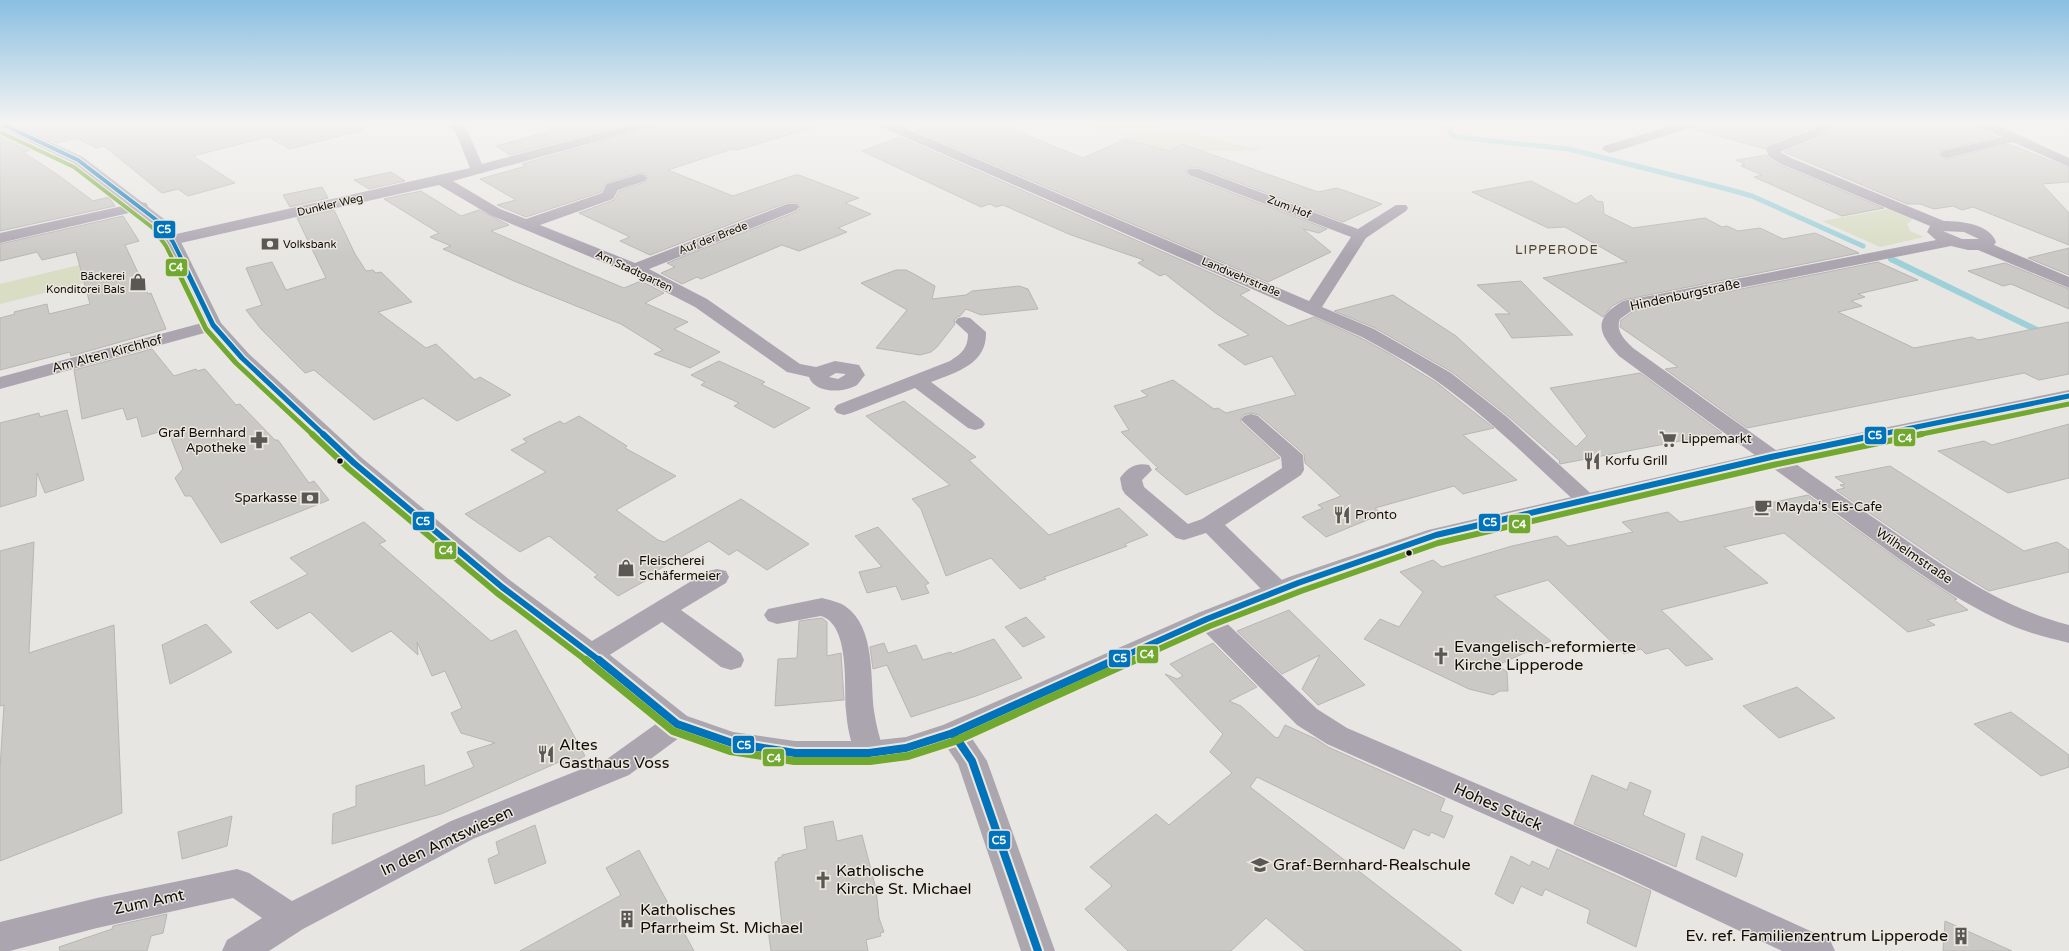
<svg xmlns="http://www.w3.org/2000/svg" width="2069" height="951" viewBox="0 0 2069 951" font-family="'Varela Round',sans-serif">
<rect width="100%" height="100%" fill="#e8e6e2"/>
<g fill="#d8ddc4">
<path d="M1079 123H1140L1177 133 1208 137 1248 147 1257 146 1265 148 1254 151H1168Z"/>
<path d="M1889 209 1913 219 1907 224 1910 231 1924 237 1880 247 1822 221Z"/>
<path d="M125 254 130 272 0 304V284Z"/>
</g>
<g fill="none" stroke-linecap="round" stroke-linejoin="round">
<g stroke="#9ed0d9" stroke-width="5">
<path d="M1448 123 1451 134 1456 137 1569 149 1727 189 1752 196 1863 246"/>
<path d="M1891 259 1892 260"/>
</g>
<path stroke="#9ed0d9" stroke-width="6" d="M1891 259 2043 333"/>
</g>
<g fill="#cbc9c5" stroke="#b8b6b3">
<path d="M13 123H362L363 130 290 149 268 137 193 156 235 183 188 196 178 189 162 193 104 146 96 148 77 138 57 143Z"/>
<path d="M548 123H631L510 155 496 146 549 131Z"/>
<path d="M656 123H811V128L738 150 732 149 668 170 733 196 795 175H799L859 198 845 203 871 214 838 228 847 232 799 251 782 245 701 279 697 277 682 284 661 273 675 267 667 263 798 211 800 208 798 203H786L650 255 620 241 630 237 579 213 614 200 619 191 645 182 648 177 645 174 640 173 607 183 601 192 526 217 497 205 516 200 480 179 526 166 522 164 653 127Z"/>
<path d="M936 123H997L1083 158 1125 139 1170 151 1182 144 1318 192 1337 188 1382 204 1343 222 1200 168H1188L1186 173 1188 176 1327 229 1319 233 1303 229 1331 252 1268 282 915 131Z"/>
<path d="M1699 123H1810L1813 127 1767 145 1765 149 1694 129Z"/>
<path d="M1827 123H1975L1977 127 1997 137 1942 150 1939 153 1941 158 1947 159 2009 144 2069 168V182L2042 184 2069 213V245L1973 207 1962 210 1953 206 1934 209 1920 204H1907L1784 152 1829 134 1830 129Z"/>
<path d="M0 130 38 148 23 152 58 175 93 201 109 197 115 206 0 231Z"/>
<path d="M900 137 1250 290 1240 295 1288 326 1314 317 1361 338 1390 354 1437 383 1494 428 1463 435 1517 480 1463 494 1454 486 1375 508 1382 514 1326 537 1302 517 1323 508 1318 505 1341 496 1305 463 1304 454 1259 415 1251 413 1243 415 1240 421 1280 458 1186 495 1155 469 1158 468 1121 432 1129 430 1114 406 1148 396 1141 391 1173 380 1214 409 1218 408 1226 413 1296 395 1272 356 1245 365 1218 345 1249 335 1217 314 1165 274 1160 276 1138 263 1144 260 1071 235 1003 205 996 207 990 204 981 207 862 151Z"/>
<path d="M1767 155 1768 158 1780 165 1884 208 1842 216 1754 177 1762 175 1741 166 1745 165 1742 164H1745L1736 160Z"/>
<path d="M391 172 405 181 369 189 354 180Z"/>
<path d="M1531 181 1576 204 1591 195 1597 201 1603 202 1604 214 1633 228 1705 218 1722 227 1727 226 1738 231 1760 228 1783 239 1815 233 1859 253 1623 300 1612 306 1603 317 1543 278 1627 262 1565 227 1548 228 1472 192Z"/>
<path d="M322 187 328 198 290 207 283 195Z"/>
<path d="M421 191 461 216 479 210 509 225 491 231 576 268 624 288 641 281 664 293 645 303 688 322 674 329 720 352 690 368 654 354 663 350 621 324 514 281 443 249 451 246 430 237 439 233 384 199Z"/>
<path d="M334 210 355 254 366 271 373 270 376 273 381 272 412 302 378 312 426 348 436 344 475 380 480 377 511 395 457 421 423 398 374 420 314 370 305 373 261 329 246 310 262 305 246 268 272 262 286 290 326 278 297 218Z"/>
<path d="M123 216 139 241 125 245 148 294 151 293 166 329 71 356 70 352 0 370V318L15 314 14 312 47 304 49 314 90 304 76 252 42 260 37 252 0 261V244Z"/>
<path d="M2069 248V275L2028 258Z"/>
<path d="M1878 262 1918 280 1858 294 1865 297 1851 301 1862 306 1838 312 1914 348 1972 337 1978 340 2069 322V374L2039 380 2024 373 1747 428 1665 369 1678 367 1620 327 1621 320 1635 310Z"/>
<path d="M2005 263 2069 289V309L2011 284 2003 286 1968 271Z"/>
<path d="M896 270H906L914 274 935 286 932 299 966 295 972 291 982 290 1019 286 1028 289 1038 309 981 315 966 309 960 316 957 317 954 321 955 324 937 347 931 352 920 355 876 348 907 310 861 283Z"/>
<path d="M1521 281 1573 335 1512 338 1495 314H1510L1477 285Z"/>
<path d="M1393 295 1456 336 1576 447 1587 436 1550 388 1640 373 1722 433 1560 464 1559 462 1560 461 1508 416 1452 372 1375 328 1334 311Z"/>
<path d="M152 349 174 376 196 369 197 371 205 369 236 405 240 404 275 440H278L309 483 314 481 329 500 221 543 191 496H185L175 478 183 469 170 436 168 437 165 430 142 437 137 417 127 420 123 408 82 419 74 370Z"/>
<path d="M719 361 765 382 761 384 810 408 774 428 734 406 739 403 701 385 705 382 691 375Z"/>
<path d="M904 401 976 457 969 460 1049 535 1119 508 1148 535 1125 544 1127 546 1044 577 1046 579 1020 589 991 558 946 576 921 509 912 499 950 485 866 416Z"/>
<path d="M67 410 84 480 45 493 37 473 36 496 0 507V423L39 413 40 417Z"/>
<path d="M579 416 627 446 625 448 676 476 616 510 658 540 664 542 741 499 809 544 767 570 737 550 729 555 709 541 651 574 654 576 618 596 594 577 598 575 549 536 520 552 465 514 546 472 511 450 527 442 523 439 560 421 564 424Z"/>
<path d="M2069 424V478L2008 493 1938 451 1984 441 1992 445Z"/>
<path d="M1890 466 2024 551 2057 542 2069 550V572L1989 591 1946 565 1836 490 1845 488 1840 485 1845 484 1835 477Z"/>
<path d="M1808 495 1917 573 1957 599 1954 600 1968 610 1927 620 1935 625 1908 632 1784 533 1724 547 1768 583 1661 610 1713 659 1686 666 1668 648 1646 654 1641 649 1624 654 1548 580 1494 596 1551 641 1498 665 1507 672 1508 691H1500L1493 695 1469 689 1364 639 1380 619 1399 627 1423 592 1400 572 1433 560 1442 567 1512 546 1557 536 1568 546 1633 532 1622 522 1668 512 1680 522Z"/>
<path d="M364 522 386 541 379 544 491 641 516 630 585 756 562 767 559 762 441 814 332 844 333 814 356 806V786L424 765 425 786 474 767 467 752 495 743 461 733 451 713 462 708 445 671 432 676 417 642 418 655 391 631 352 652 310 612 277 629 250 602 308 574 290 558Z"/>
<path d="M878 527 929 583 925 585 929 593 902 600 896 586 867 593 859 572 882 567 855 536Z"/>
<path d="M34 542 29 653 114 625 122 813 0 861V768L4 705 0 706V551Z"/>
<path d="M1289 610 1343 663 1365 685 1318 705 1302 689 1320 655 1282 674 1237 631Z"/>
<path d="M1026 617 1045 637 1023 647 1005 627Z"/>
<path d="M822 618 827 622V656L841 653 844 700 775 706 778 659 797 658 799 621Z"/>
<path d="M206 624 232 652 170 684 162 645Z"/>
<path d="M994 639 1022 678 976 696 911 717 887 665 873 669 870 647 884 643 888 653 916 645 923 660 951 652 952 654Z"/>
<path d="M1213 643 1257 687 1229 701 1241 706 1276 738 1279 737 1285 725 1316 739 1328 747 1445 799 1440 811 1453 816 1444 838 1431 832 1429 836 1413 829 1404 849 1257 777 1250 787 1462 951H1305L1266 918 1231 951H1128L1085 909 1112 886 1090 867 1156 814 1169 825 1232 773 1210 752 1223 734 1165 674 1177 679 1183 676 1170 664Z"/>
<path d="M1797 687 1835 718 1779 738 1743 706Z"/>
<path d="M2011 712 2069 755V767L2041 776 1974 724Z"/>
<path d="M1592 775 1627 790 1630 782 1651 791 1643 815 1685 834 1676 867 1574 824Z"/>
<path d="M232 816 227 846 182 859 178 832Z"/>
<path d="M833 821 837 841 862 835 876 889 879 918 884 932 880 933 881 936 866 940 868 951H771L768 929 782 925 775 862 778 861V858L782 857V855L807 849 804 827Z"/>
<path d="M535 825 546 863 495 884 488 859 499 854 496 842Z"/>
<path d="M1702 836 1743 854 1736 877 1696 859Z"/>
<path d="M1557 849 1651 891 1636 947 1587 923 1590 910 1545 889 1542 896 1521 886 1513 904 1495 894 1511 856 1530 866 1532 861 1549 869Z"/>
<path d="M639 850 694 951H520L621 895 606 868Z"/>
<path d="M167 914 163 933 151 936 147 951H60L59 947 112 929 113 926Z"/>
<path d="M1945 921 2012 951H1943Z"/>
</g>
<g fill="none" stroke-linecap="round" stroke-linejoin="round">
<g fill="#aba5b0" fill-rule="evenodd">
<path d="M447 123H460L468 132 482 164 636 123H655L653 126 453 181 500 209 526 219 602 193 607 184 640 174 645 175 647 178 645 181 618 190 613 199 540 225 635 263 787 204H797L799 207 797 210 649 269 707 299 800 364 816 367 835 361 859 365 865 375C862 378 860 382 857 385 844 393 815 394 809 377L787 372 695 307 629 273 490 215 439 185 172 245 166 243 164 240 166 237 172 235 470 168 456 133ZM836 373 845 374V375L838 379 829 377Z"/>
<path d="M877 123H893L1309 301 1351 237 1189 175 1187 172 1189 169H1199L1358 229 1396 205H1406L1408 208 1406 211 1366 238 1322 307 1374 329 1451 373 1507 417 1598 500 1595 505 1587 507 1579 505C1533 463 1489 418 1438 382 1414 365 1387 351 1362 337L879 126Z"/>
<path d="M1679 123H1698L1696 126 1614 152 1609 153 1602 149 1604 146Z"/>
<path d="M1811 123H1826L1829 130 1828 133 1780 152 1791 158 1944 221C1961 221 1990 224 1996 242L1994 245 2069 277V288L1978 250H1968L1951 246 1634 309 1620 319C1615 331 1625 340 1633 348 1714 406 1794 464 1877 520 1937 561 1997 607 2069 625V643C2048 638 2028 633 2008 624 1945 596 1889 551 1833 511 1761 460 1690 408 1619 356 1598 333 1592 319 1623 301L1936 240 1927 232 1930 226 1781 164 1769 157 1766 149 1768 146 1816 128ZM1943 231 1964 232 1979 239H1962Z"/>
<path d="M1976 123H1992L2069 158V167L2013 142 1947 158 1942 157 1940 154 1942 151 2002 137 1978 126Z"/>
<path d="M141 202 146 203 148 206 146 209 0 243V233Z"/>
<path d="M964 317 970 318 986 332C987 364 957 372 931 382L982 420 985 424 982 428 975 430 968 428 915 388 851 413 844 415 837 413 834 409 837 405 950 361C962 353 968 348 968 334L955 322 958 318Z"/>
<path d="M213 320 219 321 222 325 219 329 0 389V377Z"/>
<path d="M1251 414 1258 416 1303 455 1304 470 1301 475 1225 525 1287 585 1291 591 1287 597 1278 599 1269 597 1206 533 1184 540 1176 538 1125 494 1122 489 1120 478C1127 468 1136 462 1149 465L1152 470 1142 480 1144 487 1188 524 1202 519 1282 468 1281 457 1241 420 1244 416Z"/>
<path d="M717 569 726 571 729 577 726 583 681 610 741 653 744 660 741 667 731 670 721 667 662 622 600 661 591 664 582 661 578 654 582 647 708 571Z"/>
<path d="M822 598C829 600 839 602 845 606 876 627 870 679 874 711 876 725 880 739 884 753L879 761 869 765 859 761C851 746 847 727 846 710 844 685 850 625 821 616L777 624 768 621 764 615 768 609Z"/>
<path d="M1207 610 1216 613 1317 709 1347 728 1643 855 1830 940 1835 951H1782L1621 875 1327 744 1297 725 1198 625 1194 619 1198 613Z"/>
<path d="M677 713 687 716 691 724 687 732 629 775 473 839 303 929 269 951H222L227 940 262 918 233 898 97 928 10 951H0V922L97 898 237 869 249 873 292 901 451 821 607 759 667 716Z"/>
</g>
<path fill="#aca6af" fill-rule="evenodd" d="M0 123H10L83 157 164 219 181 242 221 323 249 354 362 458 511 581 600 647 687 716 733 732 795 741H869L906 737 943 725 1198 613 1289 577 1428 530 1771 451 2069 390V402L1771 463 1443 541 1307 589 1216 625 971 737 987 761 1055 951H1021L958 764 946 746 906 759 869 765H795L732 754 667 732 582 661 493 593 346 468 235 362 204 325 165 242 154 225 73 163 0 128Z"/>
<g stroke="#ece7de" stroke-width="6">
<path id="bus-1-far3" d="M0 123 78 160 159 222 173 242 182 260"/>
</g>
<g stroke="#ece7de" stroke-width="8">
<g id="bus-1-far2">
<path d="M181 259 213 325 242 358 324 435"/>
<path d="M1877 435 2069 396"/>
</g>
</g>
<g stroke="#ece7de" stroke-width="10">
<g id="bus-1-far1">
<path d="M323 434 354 463 502 587 600 661"/>
<path d="M1113 661 1207 619 1298 583 1436 535 1771 457 1882 434"/>
</g>
</g>
<g stroke="#ece7de" stroke-width="12">
<g id="bus-1">
<path d="M599 660 677 724 732 743 795 753H869L906 748 953 733 1115 660"/>
<path d="M953 733 972 761 1038 951"/>
</g>
</g>
<g stroke="#ece7de" stroke-width="6">
<path id="bus-2-far3" d="M0 132 74 167 153 228 166 246 173 260"/>
</g>
<g stroke="#ece7de" stroke-width="8">
<g id="bus-2-far2">
<path d="M172 259 206 329 236 363 313 435"/>
<path d="M1917 435 2069 404"/>
</g>
</g>
<g stroke="#ece7de" stroke-width="10">
<g id="bus-2-far1">
<path d="M312 434 349 469 497 593 587 661"/>
<path d="M1132 661 1210 626 1301 591 1438 543 1773 465 1922 434"/>
</g>
</g>
<g stroke="#ece7de" stroke-width="12">
<path id="bus-2" d="M586 660 673 731 730 751 794 761H870L908 756 955 741 1134 660"/>
</g>
<use href="#bus-1-far3" stroke="#0073bb" stroke-width="4"/>
<use href="#bus-1-far2" stroke="#0073bb" stroke-width="5"/>
<use href="#bus-1-far1" stroke="#0073bb" stroke-width="6"/>
<use href="#bus-1" stroke="#0073bb" stroke-width="8"/>
<use href="#bus-2-far3" stroke="#71a830" stroke-width="4"/>
<use href="#bus-2-far2" stroke="#71a830" stroke-width="5"/>
<use href="#bus-2-far1" stroke="#71a830" stroke-width="6"/>
<use href="#bus-2" stroke="#71a830" stroke-width="8"/>
</g>
<linearGradient id="sky" x2="0" y2="1"><stop stop-color="#8abfe2"/><stop offset="0.48" stop-color="#f5f4f2"/><stop offset="1" stop-color="#f5f4f2" stop-opacity="0"/></linearGradient>
<rect width="2069" height="256" fill="url(#sky)"/>
<defs>
<g id="bank-bare" transform="scale(1.38)"><path d="M-6-4H6V4H-6ZM0-2.3a2.3 2.3 0 1 0 0 4.6a2.3 2.3 0 1 0 0-4.6Z" fill="#5a5855" stroke="#ece7de" stroke-width="2.5" paint-order="stroke"/></g>
<g id="shop-bare" transform="scale(1.38)"><path d="M-5-2.5h2.3a2.7 3.5 0 0 1 5.4 0H5L5.5 6h-11ZM-1.5-2.5h3a1.5 2.3 0 0 0-3 0Z" fill="#5a5855" stroke="#ece7de" stroke-width="2.5" paint-order="stroke"/></g>
<g id="supermarket-bare" transform="scale(1.38)"><path d="M-6-5.5h2.5l.6 2H6L4.5 2H-2.5L-4.4-4H-6ZM-1.5 3.2a1.3 1.3 0 1 0 .1 0ZM3 3.2a1.3 1.3 0 1 0 .1 0Z" fill="#5a5855" stroke="#ece7de" stroke-width="2.5" paint-order="stroke"/></g>
<g id="pharmacy-bare" transform="scale(1.38)"><path d="M-2-6h4v4h4v4h-4v4h-4v-4h-4v-4h4Z" fill="#5a5855" stroke="#ece7de" stroke-width="2.5" paint-order="stroke"/></g>
<g id="restaurant-bare" transform="scale(1.38)"><path d="M-5-6h1v4h1v-4h1v4h1v-4h1v5L-1.5 .5V6h-2V.5L-5-1ZM5-6V6H3V1.5H1.5Q1.5-4 5-6Z" fill="#5a5855" stroke="#ece7de" stroke-width="2.5" paint-order="stroke"/></g>
<g id="cafe-bare" transform="scale(1.38)"><path d="M-5.5-4.5H6V0H3Q3 3.5 0 3.5H-2.5Q-5.5 3.5-5.5 0ZM3-3.2v2h1.7v-2ZM-6 4.5H4V6H-6Z" fill="#5a5855" stroke="#ece7de" stroke-width="2.5" paint-order="stroke"/></g>
<g id="church-bare" transform="scale(1.38)"><path d="M-1.2-6h2.4v3.5h3.3v2.4h-3.3V6h-2.4V-.1h-3.3v-2.4h3.3Z" fill="#5a5855" stroke="#ece7de" stroke-width="2.5" paint-order="stroke"/></g>
<g id="school-bare" transform="scale(1.38)"><path d="M0-5L7-2L0 1L-7-2ZM-4 1L0 2.5L4 1V4Q0 6-4 4Z" fill="#5a5855" stroke="#ece7de" stroke-width="2.5" paint-order="stroke"/></g>
<g id="building-bare" transform="scale(1.38)"><path d="M-4-6H4V6H1V3H-1V6H-4ZM-2.5-4.3h1.7v1.8h-1.7ZM.8-4.3h1.7v1.8H.8ZM-2.5-1h1.7V.8h-1.7ZM.8-1h1.7V.8H.8Z" fill="#5a5855" stroke="#ece7de" stroke-width="2.5" paint-order="stroke"/></g>
</defs>
<g fill-rule="evenodd">
<use href="#bank-bare" x="270" y="244"/>
<use href="#shop-bare" x="138" y="282"/>
<use href="#supermarket-bare" x="1668" y="439"/>
<use href="#pharmacy-bare" x="259" y="440"/>
<use href="#restaurant-bare" x="1592" y="461"/>
<use href="#bank-bare" x="310" y="498"/>
<use href="#cafe-bare" x="1763" y="507"/>
<use href="#restaurant-bare" x="1342" y="515"/>
<use href="#shop-bare" x="626" y="568"/>
<use href="#church-bare" x="1441" y="656"/>
<use href="#restaurant-bare" x="546" y="754"/>
<use href="#school-bare" x="1260" y="865"/>
<use href="#church-bare" x="823" y="880"/>
<use href="#building-bare" x="627" y="919"/>
<use href="#building-bare" x="1961" y="936"/>
</g>
<g fill="#0e0c09" stroke="#ece7de" stroke-width="1.5">
<circle cx="340" cy="461" r="3.5"/>
<circle cx="1409" cy="553" r="3.5"/>
</g>
<g text-anchor="middle" dominant-baseline="central" stroke-width="3" stroke-linejoin="round" paint-order="stroke">
<g font-size="11" fill="#0e0c09" stroke="#ece7de">
<text transform="translate(330 205) rotate(-13)">Dunkler Weg</text>
<text transform="translate(1289 207) rotate(21)">Zum Hof</text>
<text transform="translate(713 238) rotate(-21)">Auf der Brede</text>
<text transform="translate(634 271) rotate(25)">Am Stadtgarten</text>
<text transform="translate(1241 277) rotate(23)">Landwehrstraße</text>
</g>
<g font-size="11" fill="#0e0c09" stroke="#ece7de" text-anchor="start">
<text x="283" y="244">Volksbank</text>
<text x="125" y="276" text-anchor="end">Bäckerei<tspan x="125" dy="13">Konditorei Bals</tspan></text>
</g>
<g font-size="13" letter-spacing="1" fill="#48443c" stroke="#ece7de">
<text x="1557" y="250">LIPPERODE</text>
</g>
<g font-size="13" fill="#0e0c09" stroke="#ece7de">
<text transform="translate(1685 295) rotate(-12)">Hindenburgstraße</text>
<text transform="translate(107 354) rotate(-15)">Am Alten Kirchhof</text>
<text transform="translate(1914 556) rotate(34)">Wilhelmstraße</text>
</g>
<g font-size="13" fill="#0e0c09" stroke="#ece7de" text-anchor="start">
<text x="246" y="433" text-anchor="end">Graf Bernhard<tspan x="246" dy="15">Apotheke</tspan></text>
<text x="1681" y="439">Lippemarkt</text>
<text x="1605" y="461">Korfu Grill</text>
<text x="297" y="498" text-anchor="end">Sparkasse</text>
<text x="1776" y="507">Mayda‘s Eis-Cafe</text>
<text x="1355" y="515">Pronto</text>
<text x="639" y="561">Fleischerei<tspan x="639" dy="15">Schäfermeier</tspan></text>
</g>
<g font-size="16" fill="#0e0c09" stroke="#ece7de" text-anchor="start">
<text x="1454" y="647">Evangelisch-reformierte<tspan x="1454" dy="18">Kirche Lipperode</tspan></text>
<text x="559" y="745">Altes<tspan x="559" dy="18">Gasthaus Voss</tspan></text>
<text x="1273" y="865">Graf-Bernhard-Realschule</text>
<text x="836" y="871">Katholische<tspan x="836" dy="18">Kirche St. Michael</tspan></text>
<text x="640" y="910">Katholisches<tspan x="640" dy="18">Pfarrheim St. Michael</tspan></text>
<text x="1948" y="936" text-anchor="end">Ev. ref. Familienzentrum Lipperode</text>
</g>
<g font-size="16" fill="#0e0c09" stroke="#ece7de">
<text transform="translate(1498 807) rotate(24)">Hohes Stück</text>
<text transform="translate(447 841) rotate(-25)">In den Amtswiesen</text>
<text transform="translate(149 902) rotate(-12)">Zum Amt</text>
</g>
</g>
<g stroke="#ece7de" stroke-width="1.5">
<rect x="153" y="220" width="23" height="19" rx="4" fill="#0073bb"/>
<rect x="165" y="258" width="23" height="19" rx="4" fill="#71a830"/>
<rect x="1864" y="426" width="23" height="19" rx="4" fill="#0073bb"/>
<rect x="1893" y="428" width="23" height="19" rx="4" fill="#71a830"/>
<rect x="412" y="511" width="23" height="20" rx="4" fill="#0073bb"/>
<rect x="1478" y="513" width="23" height="19" rx="4" fill="#0073bb"/>
<rect x="1508" y="514" width="23" height="20" rx="4" fill="#71a830"/>
<rect x="434" y="541" width="23" height="19" rx="4" fill="#71a830"/>
<rect x="1136" y="645" width="23" height="19" rx="4" fill="#71a830"/>
<rect x="1108" y="649" width="23" height="19" rx="4" fill="#0073bb"/>
<rect x="732" y="735" width="23" height="19" rx="4" fill="#0073bb"/>
<rect x="762" y="748" width="23" height="19" rx="4" fill="#71a830"/>
<rect x="988" y="830" width="23" height="20" rx="4" fill="#0073bb"/>
</g>
<g font-size="11" text-anchor="middle" font-weight="bold" fill="#fff">
<text x="164" y="233">C5</text>
<text x="176" y="271">C4</text>
<text x="1875" y="439">C5</text>
<text x="1905" y="442">C4</text>
<text x="423" y="525">C5</text>
<text x="1490" y="526">C5</text>
<text x="1519" y="528">C4</text>
<text x="446" y="554">C4</text>
<text x="1147" y="658">C4</text>
<text x="1120" y="662">C5</text>
<text x="744" y="749">C5</text>
<text x="774" y="762">C4</text>
<text x="999" y="844">C5</text>
</g>
</svg>
